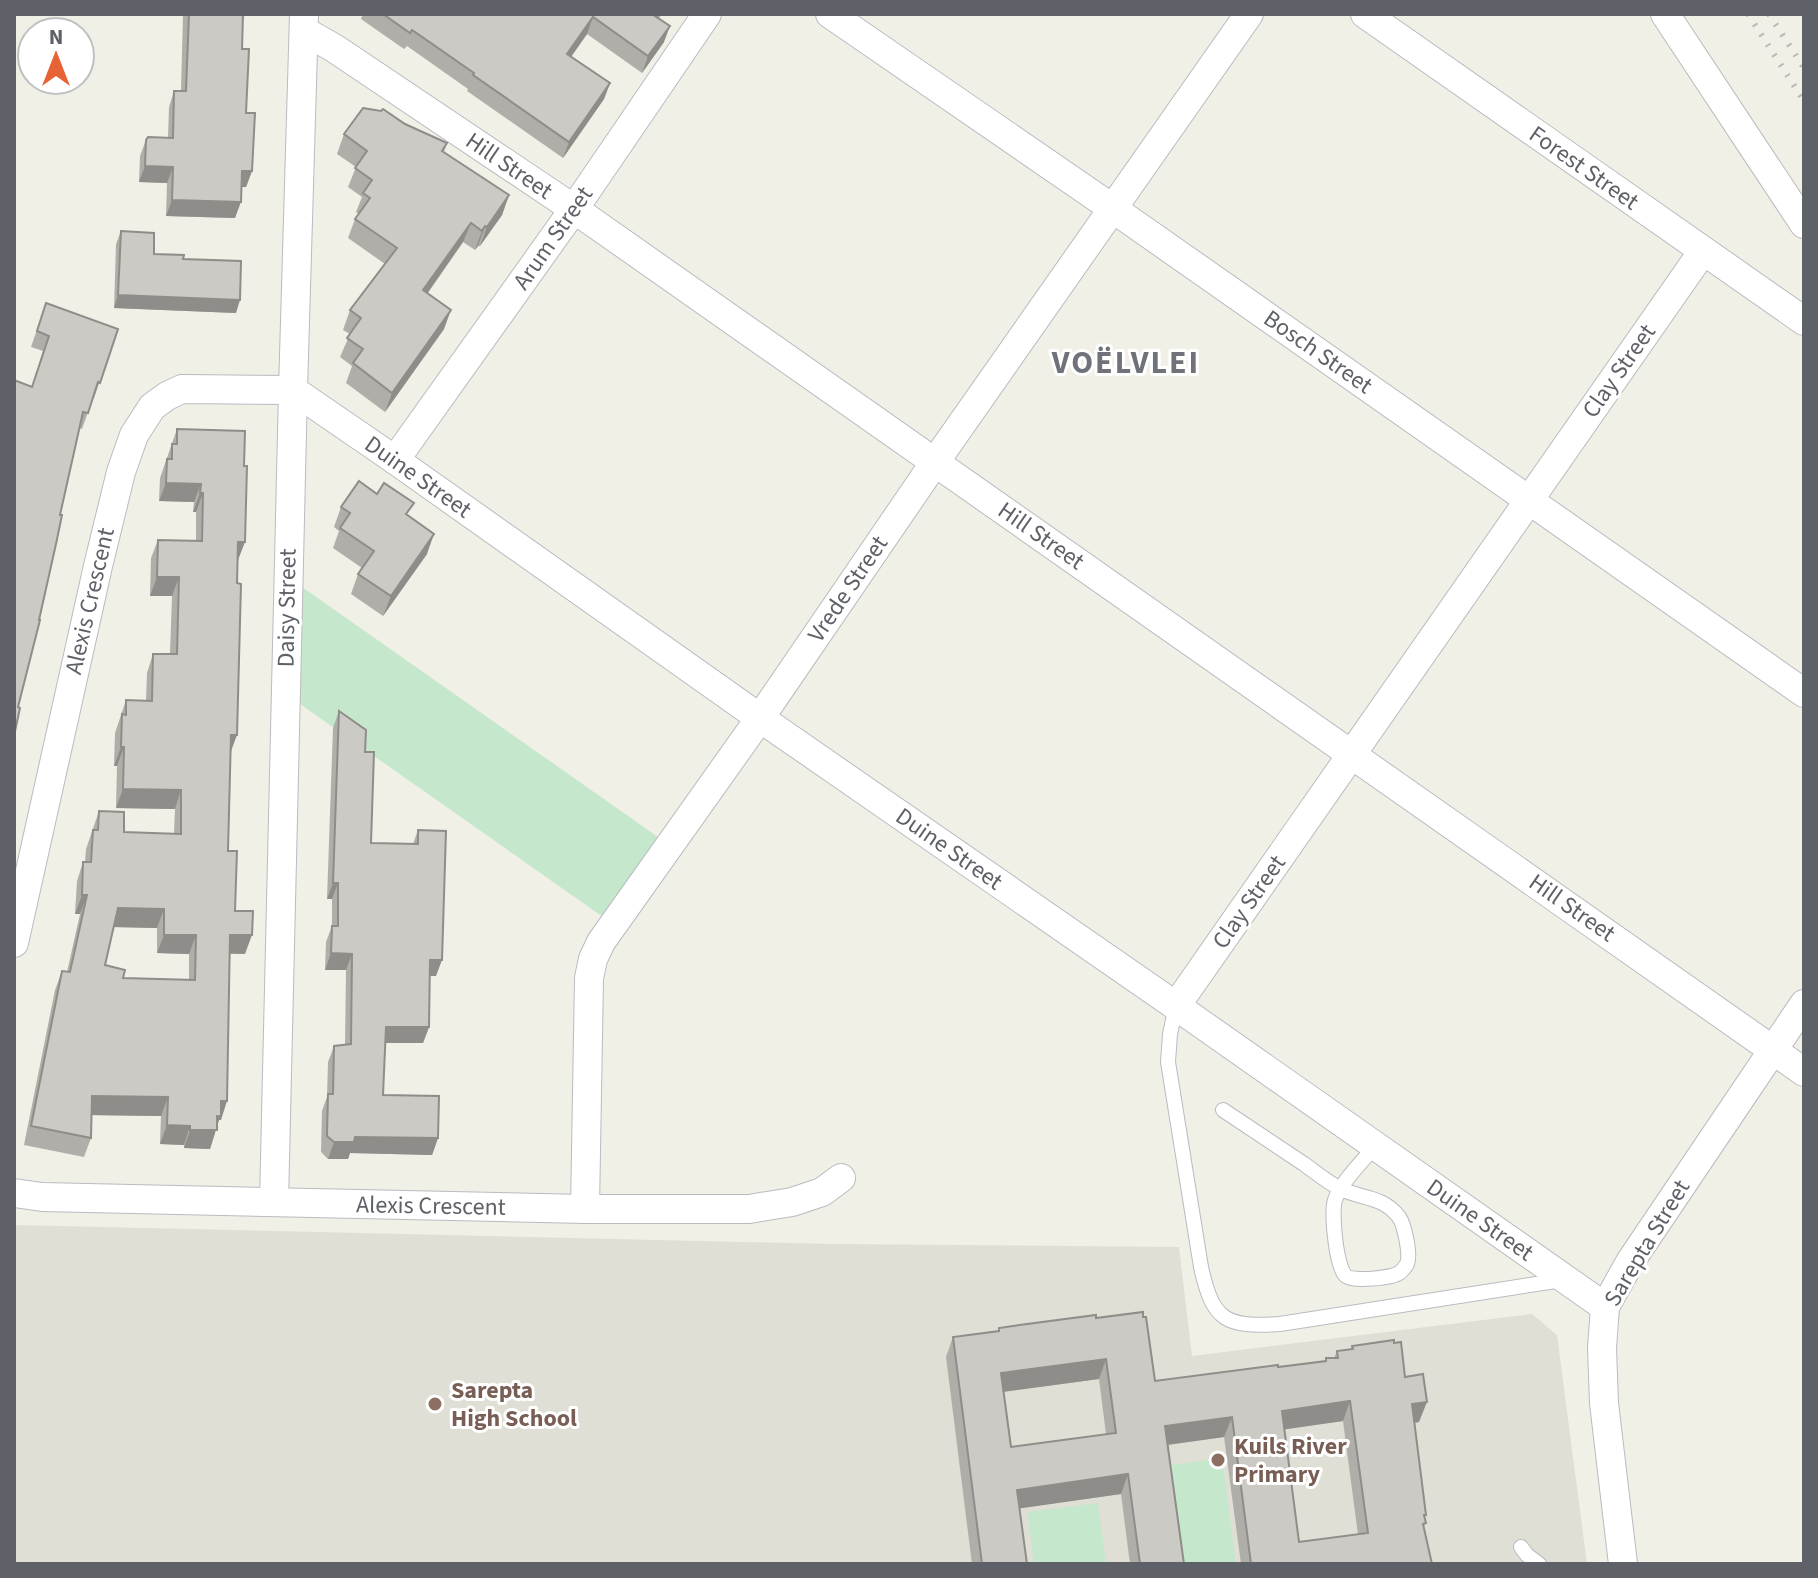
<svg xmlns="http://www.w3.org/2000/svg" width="1818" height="1578" viewBox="0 0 1818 1578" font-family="'Source Sans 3',sans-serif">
<rect width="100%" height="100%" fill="#f0f0e7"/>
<path fill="#e0dfd5" d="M14 1225 834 1244 1179 1247 1192 1356 1532 1314 1557 1335 1587 1564H14Z"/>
<g fill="#c5e7cb">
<path d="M302 587 658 837 603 917 300 704Z"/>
<path d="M1222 1458 1236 1564H1179L1165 1466Z"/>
<path d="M1098 1503 1106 1564H1034L1027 1512Z"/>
</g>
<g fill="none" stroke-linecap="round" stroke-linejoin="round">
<g stroke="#b9bbc0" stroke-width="16">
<g id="service">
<path d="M1176 1006 1170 1034 1168 1062 1201 1267C1213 1322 1226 1327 1280 1324L1562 1280"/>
<path d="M1223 1110C1250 1128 1277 1146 1304 1164 1315 1172 1327 1182 1339 1188 1360 1199 1382 1195 1399 1217 1404 1224 1411 1254 1407 1264 1406 1266 1401 1272 1399 1273 1392 1278 1353 1282 1346 1276 1336 1268 1331 1212 1335 1200 1341 1182 1363 1161 1375 1146"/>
<path d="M1521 1547 1527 1555 1539 1564"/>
</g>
</g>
<g stroke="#b9bbc0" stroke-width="30">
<g id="minor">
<path d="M830 14 1112 208 1804 693"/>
<path d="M1365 14 1804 321"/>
<path d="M1665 14 1804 224"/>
<path d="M304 31 334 48 574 209 1804 1072"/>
<path d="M395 460 574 209 707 14"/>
<path d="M14 943 98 566 121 472 134 435 152 407 167 396 182 389 293 390 395 460 760 718 1176 1006 1605 1307"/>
<path d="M1176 1006 1703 251"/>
<path d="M14 1193 42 1197 585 1209H749L792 1202 822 1192 841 1178"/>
<path d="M274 1202 293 390 304 15"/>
<path d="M585 1209 589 978 593 959 601 942 760 718 935 462 1249 14"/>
<path d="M1623 1564 1604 1403 1602 1348 1605 1307 1630 1262 1804 1004"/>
</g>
</g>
<use href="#service" stroke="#fff" stroke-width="14"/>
<use href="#minor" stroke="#fff" stroke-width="28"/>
<g stroke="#b7b8b8" stroke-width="6" stroke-dasharray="2 10" stroke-linecap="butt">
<path d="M1748 14 1804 101"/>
<path d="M1769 14 1804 68"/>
</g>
</g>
<g fill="#afaea9" fill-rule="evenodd">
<path d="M183 14H245L243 20 242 49 246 113 254 142 252 146V171L246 187H241L235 218 166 216 167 183 139 182 140 156 146 140 168 137 169 107 174 91H181Z"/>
<path d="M363 14H662L659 18 664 42 642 73 587 34 571 57 610 83 604 99 563 158 467 91 468 89 407 46 404 49 361 19Z"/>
<path d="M405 124 447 143 444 152 509 195 502 215 480 246H478L475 250 463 242 428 293 444 329 385 412 346 383 352 366 340 357 350 334 343 330 350 310 385 264 348 238 355 219 359 214 356 212 362 197 348 187 356 167 337 154 344 134Z"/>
<path d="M121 231 154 254 236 313 114 308 116 244Z"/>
<path d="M46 303 118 329 94 398H93L82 429 79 428 18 707 32 387 43 351 31 347Z"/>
<path d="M177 429 238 560 230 753 228 851 235 911 245 954H230L221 1120H219L210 1149 184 1148V1145L160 1144 161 1116 92 1115 91 1138 84 1157 24 1145 55 990 62 971 67 972 80 914H75L77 881 83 862H85L86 849 99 811 124 832 174 834 175 809 116 808 117 766H114L115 733 126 700H146L147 673 153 654H170L172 596H150L151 558 158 540H196V512H193L194 502 159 501 160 478ZM114 927 157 928V953L189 954V980L123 978 105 965Z"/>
<path d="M341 507 409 516 427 554 383 616 351 594 358 574 362 568 333 548 339 531 334 527Z"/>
<path d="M339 711 365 752 371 843 413 844 418 830 436 976H430L429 1027 423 1043H385L383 1095 438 1138 432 1155 350 1153 348 1159H328L321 1152 322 1111 327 1097 328 1062 334 1046 345 1045 346 970H325L326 942 332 926V899H327L333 728Z"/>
<path d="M1096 1318 1155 1381 1324 1361 1326 1358H1334L1337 1351 1351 1349 1352 1346 1405 1377 1419 1422 1415 1423 1425 1519 1424 1528 1432 1564H1241L1224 1437 1168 1445 1184 1564H1130L1121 1494 1019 1508 1027 1564H972L946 1357 953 1337 998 1331 999 1328ZM1099 1379 1106 1434 1011 1447 1003 1392ZM1343 1421 1358 1535 1299 1542 1284 1429Z"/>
</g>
<g fill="#8f8d89">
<path d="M593 17 587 34 561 71 567 54Z"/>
<path d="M670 26 664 42 642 73 648 56Z"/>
<path d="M610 83 604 99 563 158 569 142Z"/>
<path d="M145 166 173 167 167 183 139 182Z"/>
<path d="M242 171H252L246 187H236Z"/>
<path d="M509 195 502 215 480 246 487 227Z"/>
<path d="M172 200 241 202 235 218 166 216Z"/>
<path d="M471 223 463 242 416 309 423 290Z"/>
<path d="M485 226 478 246 475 250 482 231Z"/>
<path d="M118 295 240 300 236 313 114 308Z"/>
<path d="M451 310 444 329 385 412 392 393Z"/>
<path d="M166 483 201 484 194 502 159 501Z"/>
<path d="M200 493H203L196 512H193Z"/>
<path d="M434 534 427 554 383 616 391 596Z"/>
<path d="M238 542H245L238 560Z"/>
<path d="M157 577H179L172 596H150Z"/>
<path d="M231 735H237L230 754Z"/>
<path d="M121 747H124L117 766H114Z"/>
<path d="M123 789 181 790 175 809 116 808Z"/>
<path d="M333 883H338L332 899H327Z"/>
<path d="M82 895H87L80 914H75Z"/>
<path d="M118 908 164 909 157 928 111 927Z"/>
<path d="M164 935H196L189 954 157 953Z"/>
<path d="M230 935H252L245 954 223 953Z"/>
<path d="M331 953 352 954 346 970H325Z"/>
<path d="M430 960H442L436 976H424Z"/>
<path d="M386 1027H429L423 1043H380Z"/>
<path d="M92 1096 168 1097 161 1116 85 1115Z"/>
<path d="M221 1101H227L221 1120H219L210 1149 184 1148 190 1130Z"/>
<path d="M167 1125 190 1126 184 1145 160 1144Z"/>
<path d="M355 1137 438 1138 432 1155 350 1153 348 1159H328L334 1142Z"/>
<path d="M1106 1359 1099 1379 994 1393 1001 1373Z"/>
<path d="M1350 1401 1343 1421 1274 1431 1282 1411Z"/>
<path d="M1427 1402 1419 1422 1405 1424 1412 1404Z"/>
<path d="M1232 1417 1224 1437 1158 1446 1165 1426Z"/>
<path d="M1128 1474 1121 1494 1009 1510 1017 1490Z"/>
</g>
<g fill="#cccac4" stroke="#8f8d89" stroke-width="2" fill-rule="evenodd">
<path d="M189 14H243L242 49H249L246 113H255L252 171H242L241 202 172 200 173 167 145 166 146 140 148 137 173 138 174 91H186Z"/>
<path d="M383 14H657L655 16 670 26 648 56 593 17 567 54 610 83 569 142 473 75 474 73 412 30 410 33Z"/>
<path d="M363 108 381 111 383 109 405 124 447 143 442 151 509 195 487 227 485 226 482 231 471 223 423 290 451 310 392 393 353 363 363 349 347 338 361 318 350 310 397 248 355 219 370 198 363 193 372 180 355 168 367 151 344 134Z"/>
<path d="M121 231 154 233V254L184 255 183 259 241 261 240 300 118 295Z"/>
<path d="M46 303 118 329 100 383 98 382 88 413 83 412 60 515H62L56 544 39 620H40L18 707 20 708 14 736V380L32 387 49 336 37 331Z"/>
<path d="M177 429 245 431 244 466H247L245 542H238L237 583 241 584 237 735H231L228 851H237L235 911H253L252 935H230L227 1101H221V1116H217V1130H190V1126L167 1125 168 1097 92 1096 91 1138 31 1126 62 971 70 972 87 895H82L83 862H91L93 830H98L99 811 124 812V832L181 834V790L123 789 124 747H121L122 714 126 715V700L152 701 153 654H177L179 577H157L158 540 202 541 203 493H200L201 484 166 483 167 459H172V444H177ZM118 908 164 909V935H196L195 980 123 978 125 970 105 965Z"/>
<path d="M359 481 377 494 384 483 414 503 406 514 434 534 391 596 358 574 374 551 340 528 350 513 341 507Z"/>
<path d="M339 711 366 730 365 752H374L371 843 418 844V830L446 831 442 960H430L429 1027H386L383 1095 439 1096 438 1138 355 1137 354 1142H334L327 1136 328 1094H333L334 1046 351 1044 352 954 331 953 332 926H338V883H333Z"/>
<path d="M1143 1312V1317H1146L1155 1381 1278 1365V1367L1326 1361V1358H1338L1337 1351 1353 1349 1352 1346 1394 1340V1343L1401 1342 1405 1377 1423 1374 1427 1402 1412 1404 1426 1515H1424L1426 1523 1423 1524 1432 1564H1251L1232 1417 1165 1426 1184 1564H1140L1128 1474 1017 1490 1027 1564H982L953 1337 999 1331V1328L1027 1324 1096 1315V1318ZM1106 1359 1116 1433 1011 1447 1001 1373ZM1350 1401 1368 1533 1299 1542 1282 1411Z"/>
</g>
<g fill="#8d6e63" stroke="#fff" stroke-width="3">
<circle cx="435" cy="1404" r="8"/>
<circle cx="1218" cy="1460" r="8"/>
</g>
<g text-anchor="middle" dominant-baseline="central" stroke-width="6" stroke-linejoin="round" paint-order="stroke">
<g font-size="24" fill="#5e6167" stroke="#fff">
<text transform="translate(509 166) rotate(34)">Hill Street</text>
<text transform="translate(1584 168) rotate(35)">Forest Street</text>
<text transform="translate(553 238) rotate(-55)">Arum Street</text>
<text transform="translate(1318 352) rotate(35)">Bosch Street</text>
<text transform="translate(1619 371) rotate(-55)">Clay Street</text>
<text transform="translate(418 477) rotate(35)">Duine Street</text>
<text transform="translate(1041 536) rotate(35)">Hill Street</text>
<text transform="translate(848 589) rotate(-56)">Vrede Street</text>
<text transform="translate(90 601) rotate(-77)">Alexis Crescent</text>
<text transform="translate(287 608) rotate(-89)">Daisy Street</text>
<text transform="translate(949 849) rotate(35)">Duine Street</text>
<text transform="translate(1249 902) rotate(-55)">Clay Street</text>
<text transform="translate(1572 908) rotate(35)">Hill Street</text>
<text transform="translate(431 1206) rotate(1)">Alexis Crescent</text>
<text transform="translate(1480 1220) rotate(35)">Duine Street</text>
<text transform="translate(1647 1243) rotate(-59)">Sarepta Street</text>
</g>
<g font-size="24" font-weight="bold" fill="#785e54" stroke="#fff" text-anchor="start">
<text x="451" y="1390">Sarepta<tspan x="451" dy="28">High School</tspan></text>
<text x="1234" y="1446">Kuils River<tspan x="1234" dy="28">Primary</tspan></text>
</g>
<g font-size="32" font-weight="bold" letter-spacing="2" fill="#6f7379" stroke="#fff">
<text x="1126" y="363">VOËLVLEI</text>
</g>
</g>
<rect width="1818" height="1578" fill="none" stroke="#5e6167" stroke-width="32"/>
<g transform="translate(56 56)"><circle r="38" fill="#ffffff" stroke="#bfc0c2" stroke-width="2"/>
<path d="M0-6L14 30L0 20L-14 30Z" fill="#e76336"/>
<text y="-12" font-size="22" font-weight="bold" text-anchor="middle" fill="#5e6167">N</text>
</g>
</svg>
